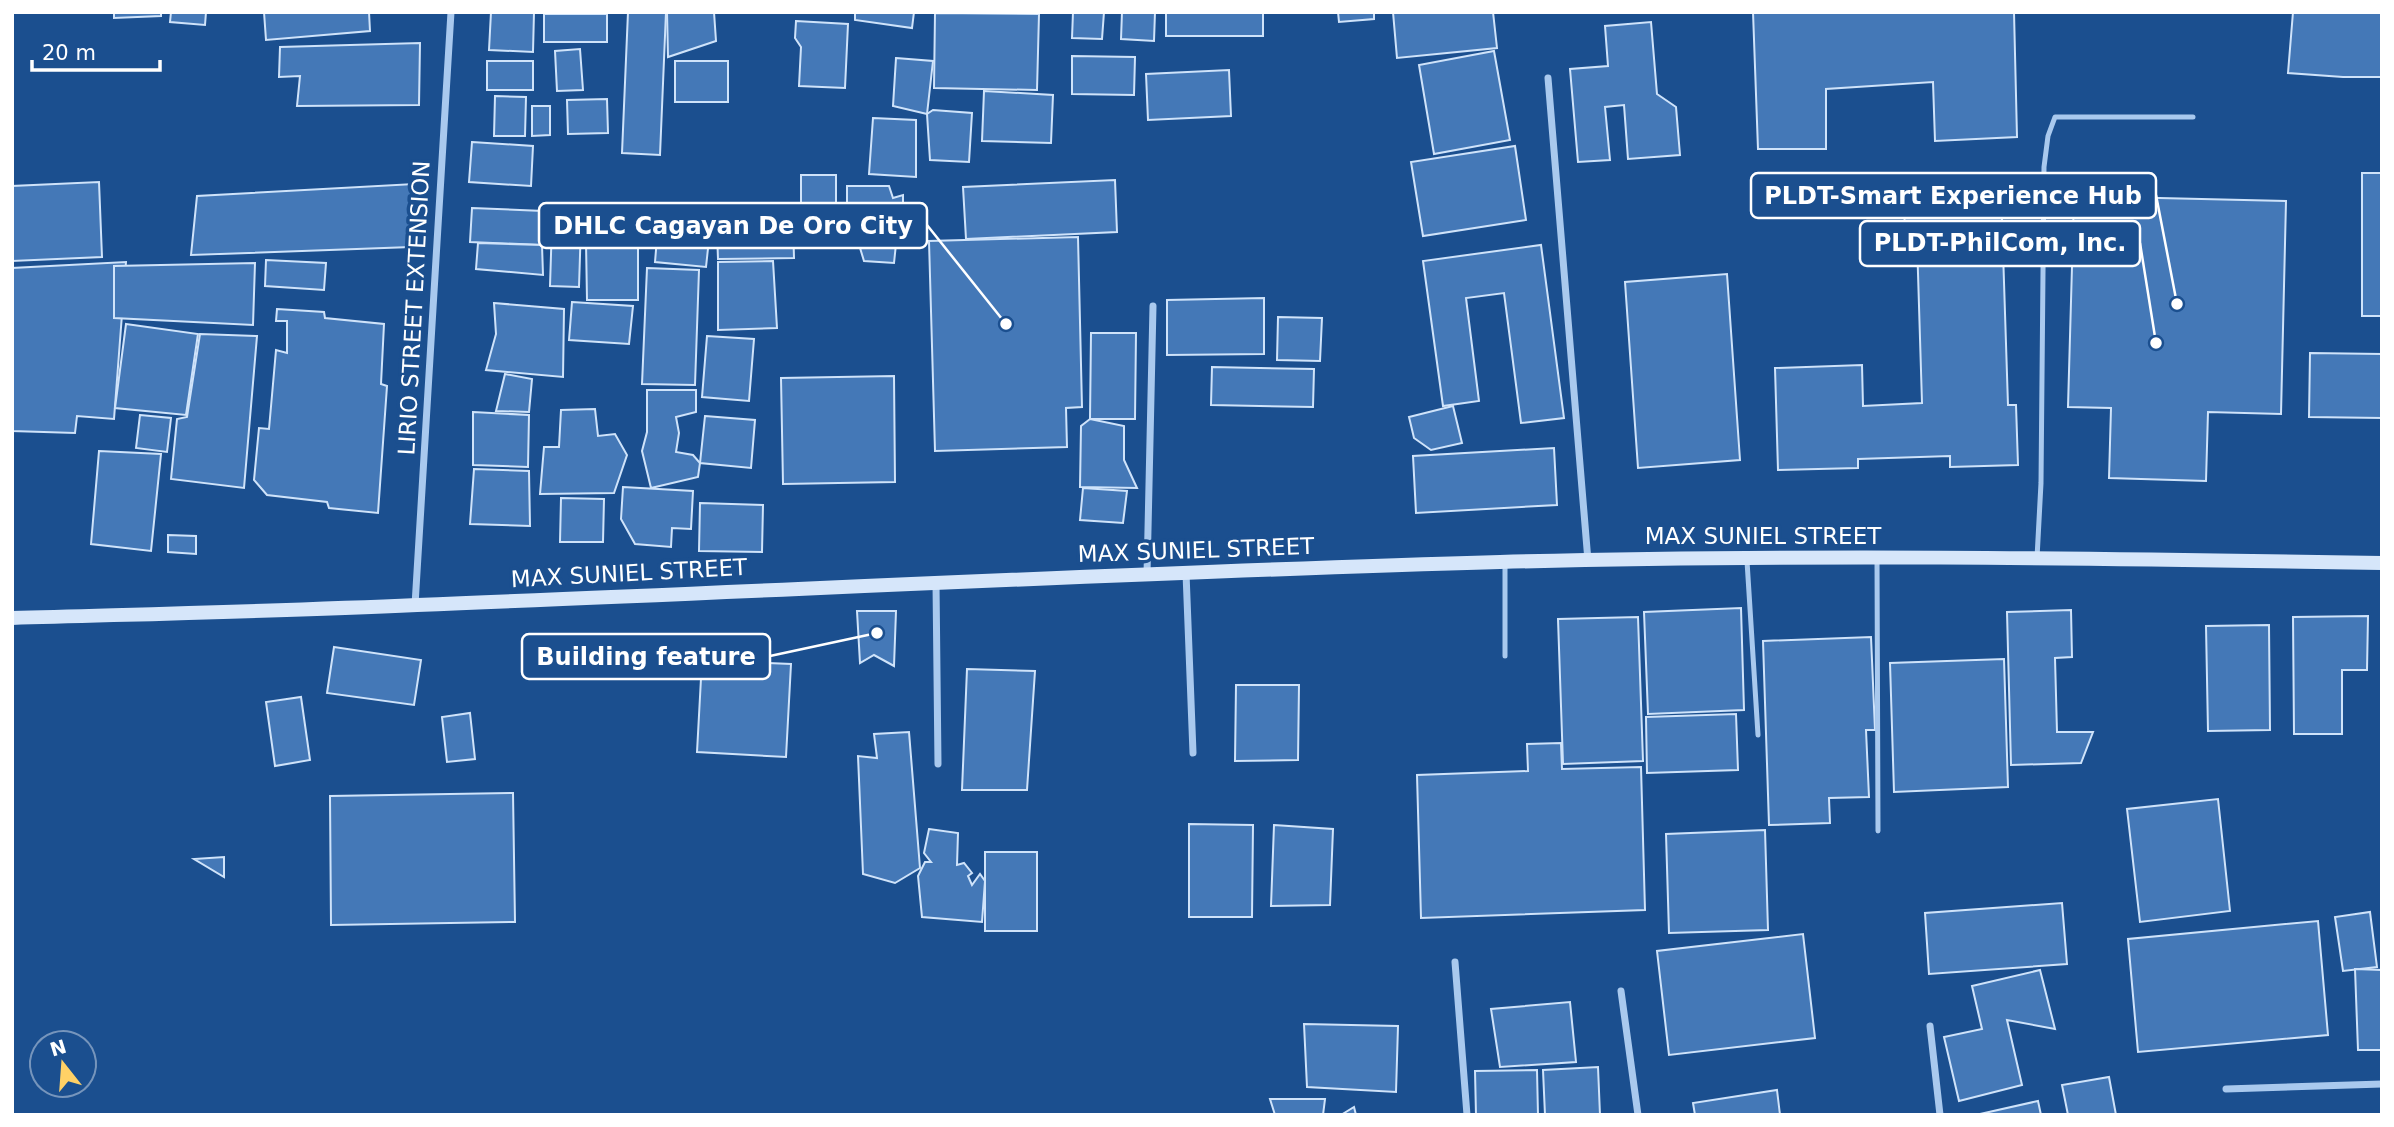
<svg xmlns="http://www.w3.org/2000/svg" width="2394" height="1127" viewBox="0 0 2394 1127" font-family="'DejaVu Sans',sans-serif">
<rect width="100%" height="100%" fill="#1b4f8f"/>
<g fill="#4478b7" stroke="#cfe3fa" stroke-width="2">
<path d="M114 12H161V16L114 18Z"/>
<path d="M171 12H206L205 25 170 22Z"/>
<path d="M264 12H369L370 31 266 40Z"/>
<path d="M491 12H534L533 52 489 50Z"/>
<path d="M628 12H666L660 155 622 153Z"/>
<path d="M667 12H714L716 41 668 57Z"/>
<path d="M855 12H914L912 28 855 20Z"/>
<path d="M1073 12H1104L1102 39 1072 38Z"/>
<path d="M1122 12H1155L1154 41 1121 39Z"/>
<rect x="1166" y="12" width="97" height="24"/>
<path d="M1338 12H1374V19L1339 22Z"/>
<path d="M1393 12H1493L1497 48 1397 58Z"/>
<path d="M1753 12H2014L2017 137 1935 141 1933 82 1826 89V149H1758Z"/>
<path d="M2293 12H2382V77H2343L2288 73Z"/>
<path d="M935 13 1039 14 1037 90 934 88Z"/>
<rect x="544" y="14" width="63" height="28"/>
<path d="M796 21 848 24 845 88 799 86 801 47 795 38Z"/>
<path d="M1651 22 1657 94 1676 107 1680 155 1628 159 1624 105 1605 107 1610 160 1578 162 1570 69 1608 66 1605 26Z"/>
<path d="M420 43 419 105 297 106 300 76 279 77 280 47Z"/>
<path d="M580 49 583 90 557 91 555 51Z"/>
<path d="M1494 51 1510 140 1434 154 1419 65Z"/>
<path d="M1072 56 1135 57 1134 95 1072 94Z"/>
<path d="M896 58 933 61 927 114 893 106Z"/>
<rect x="487" y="61" width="46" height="29"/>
<rect x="675" y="61" width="53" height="41"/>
<path d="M1229 70 1231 116 1148 120 1146 74Z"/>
<path d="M984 91 1053 95 1051 143 982 141Z"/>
<path d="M495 96 526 97 525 136H494Z"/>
<path d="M607 99 608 133 568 134 567 100Z"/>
<path d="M532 106H550V135L532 136Z"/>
<path d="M933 110 972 113 969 162 930 160 927 114Z"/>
<path d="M873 118 916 120V177L869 174Z"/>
<path d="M472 142 533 146 531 186 469 182Z"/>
<path d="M1515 146 1526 220 1423 236 1411 162Z"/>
<rect x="2362" y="173" width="20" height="143"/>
<rect x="801" y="175" width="35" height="37"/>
<path d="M1115 180 1117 232 966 239 963 187Z"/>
<path d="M99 182 102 257 12 261V186Z"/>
<path d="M414 184 411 247 191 255 197 196Z"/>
<path d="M847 186H889L893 198 903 195V215H890L884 209 847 210Z"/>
<path d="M2001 190 2008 405H2016L2018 465 1950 467V456L1858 459V468L1778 470 1775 368 1862 365 1863 406 1922 403 1917 241 1905 242 1904 193Z"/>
<path d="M2074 196 2286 201 2281 414 2208 412 2206 481 2109 478 2111 408 2068 407Z"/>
<path d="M768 203V224H793L794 258 718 259 716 204Z"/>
<path d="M472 208 543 211 542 245 470 242Z"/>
<path d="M886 214 896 244 894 263 864 261 853 225Z"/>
<path d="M552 223 581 224 579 287 550 286Z"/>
<path d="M658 226 710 230 706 267 655 262Z"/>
<path d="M1078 237 1082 407 1066 408 1067 447 935 451 929 241Z"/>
<path d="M638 241V300H587L586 242Z"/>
<path d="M478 243 542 245 543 275 476 269Z"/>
<path d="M1541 245 1564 418 1521 423 1504 293 1466 298 1479 401 1443 406 1423 261Z"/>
<path d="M266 260 326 263 324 290 265 286Z"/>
<path d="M773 261 777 328 718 330V262Z"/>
<path d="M126 262 114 419 77 416 75 433 12 431V268Z"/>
<path d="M255 263 253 325 114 318V266Z"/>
<path d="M647 268 699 270 695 385 642 384Z"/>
<path d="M1727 274 1740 460 1638 468 1625 282Z"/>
<path d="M1264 298V354L1167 355V300Z"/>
<path d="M572 302 633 306 629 344 569 340Z"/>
<path d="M494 303 564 309 563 377 486 370 496 334Z"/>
<path d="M277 309 324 312 325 318 384 324 381 384 387 386 378 513 329 508 327 502 267 495 254 480 259 428 269 429 276 350 287 353V321H276Z"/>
<path d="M1278 317 1322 318 1320 361 1277 360Z"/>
<path d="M126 324 198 334 186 415 115 408Z"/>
<path d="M1091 333H1136L1135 419H1090Z"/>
<path d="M200 334 257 336 244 488 171 479 177 419 187 417Z"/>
<path d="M707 336 754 339 749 401 702 397Z"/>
<path d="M2310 353 2382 354V418L2309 417Z"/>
<path d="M1212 367 1314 369 1313 407 1211 405Z"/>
<path d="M505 374 532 379 529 412 496 411Z"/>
<path d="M894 376 895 482 783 484 781 378Z"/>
<path d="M647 390H696V412L676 417 679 433 676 452 693 455 700 463 698 477 651 488 642 451 647 432Z"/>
<path d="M1453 406 1462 443 1431 450 1414 438 1409 417Z"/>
<path d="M595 409 598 436 615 434 627 455 614 493 540 494 544 447H559L561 410Z"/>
<path d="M473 412 529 415 528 467 473 465Z"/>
<path d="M140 415 171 418 167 452 136 448Z"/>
<path d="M705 416 755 420 751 468 700 463Z"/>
<path d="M1090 419 1124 426V460L1137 488 1080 487 1081 426Z"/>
<path d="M1554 448 1557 505 1416 513 1413 456Z"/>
<path d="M99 451 161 454 151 551 91 544Z"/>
<path d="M474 469 529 471 530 526 470 524Z"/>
<path d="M623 487 693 491 691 529 672 528 671 547 635 544 621 519Z"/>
<path d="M1083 488 1127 491 1123 523 1080 520Z"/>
<path d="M561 498 604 499 603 542H560Z"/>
<path d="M700 503 763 505 762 552 699 551Z"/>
<path d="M168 535 196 536V554L168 552Z"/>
<path d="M1741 608 1744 710 1648 714 1644 612Z"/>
<path d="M2071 610 2072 657 2055 658 2057 732H2093L2081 763 2011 765 2007 612Z"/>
<path d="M857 611H896L894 666 874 655 860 663Z"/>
<path d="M2368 616 2367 670H2342V734H2294L2293 617Z"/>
<path d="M1638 617 1643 761 1563 764 1558 619Z"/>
<path d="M2269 625 2270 730 2208 731 2206 626Z"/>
<path d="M1871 637 1875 730H1866L1869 797 1829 798 1830 823 1769 825 1763 641Z"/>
<path d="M334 647 421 660 414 705 327 693Z"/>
<path d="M2004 659 2008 787 1894 792 1890 663Z"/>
<path d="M702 660 791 664 786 757 697 752Z"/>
<path d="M967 669 1035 671 1027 790H962Z"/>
<path d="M1236 685H1299L1298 760 1235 761Z"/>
<path d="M301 697 310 760 275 766 266 702Z"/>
<path d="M470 713 475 759 447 762 442 717Z"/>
<path d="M1736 714 1738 770 1647 773 1646 717Z"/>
<path d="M909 732 920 868 895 883 863 874 858 756 877 758 874 734Z"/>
<path d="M1561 743 1562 769 1641 767 1645 910 1421 918 1417 775 1528 771 1527 744Z"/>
<path d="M513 793 515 922 331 925 330 796Z"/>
<path d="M2218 799 2230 911 2140 922 2127 809Z"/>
<path d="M1189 824 1253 825 1252 917H1189Z"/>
<path d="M1274 825 1333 829 1330 905 1271 906Z"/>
<path d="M929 829 958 833 957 865 964 863 972 873 968 876 972 885 980 874 985 881 982 922 922 917 918 876 925 862H931L924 853Z"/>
<path d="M1765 830 1768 930 1669 933 1666 834Z"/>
<rect x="985" y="852" width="52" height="79"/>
<path d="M224 857V877L194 859Z"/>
<path d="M2062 903 2067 964 1929 974 1925 913Z"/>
<path d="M2370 912 2377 967 2343 971 2335 917Z"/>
<path d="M2318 921 2328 1035 2138 1052 2128 939Z"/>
<path d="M1803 934 1815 1038 1669 1055 1657 951Z"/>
<path d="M2355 969 2382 970V1050H2358Z"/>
<path d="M2040 970 2055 1029 2007 1020 2022 1085 1959 1101 1944 1037 1982 1029 1972 986Z"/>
<path d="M1570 1002 1576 1062 1500 1067 1491 1009Z"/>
<path d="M1304 1024 1398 1026 1396 1092 1307 1087Z"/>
<path d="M1598 1067 1600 1115H1545L1543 1070Z"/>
<path d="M1537 1070 1538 1115H1476L1475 1071Z"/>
<path d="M2109 1077 2116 1115H2068L2062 1085Z"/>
<path d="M1777 1090 1780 1115H1695L1693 1103Z"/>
<path d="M1270 1099H1325L1323 1115H1275Z"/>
<path d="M2038 1101 2041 1115 1980 1114Z"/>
<path d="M1354 1107 1356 1115H1341Z"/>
</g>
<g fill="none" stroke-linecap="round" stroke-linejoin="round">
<g stroke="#a9c9ee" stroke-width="5">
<path d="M1877 558 1878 831"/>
<path d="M2037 558 2041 483 2044 167 2048 136 2055 117H2193"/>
<path d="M1747 561 1758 735"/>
<path d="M1505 562V656"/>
</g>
<g stroke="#a9c9ee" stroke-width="7">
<path d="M1548 78 1588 561"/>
<path d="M1186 573 1193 753"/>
<path d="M1147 574 1153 306"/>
<path d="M936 583 938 764"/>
<path d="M415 605 451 12"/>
<path d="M1455 962 1467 1115"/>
<path d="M1621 991 1638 1115"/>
<path d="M1930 1026 1940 1115"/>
<path d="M2226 1089 2382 1084"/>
</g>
<path stroke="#d6e6fa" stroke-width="14" d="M12 618C147 614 282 611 417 605 778 591 1139 572 1500 562 1794 554 2088 558 2382 563"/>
</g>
<g text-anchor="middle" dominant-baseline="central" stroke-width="7" stroke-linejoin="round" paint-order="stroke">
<g font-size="23" fill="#fff" stroke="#1b4f8f">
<text transform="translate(414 308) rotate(-87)">LIRIO STREET EXTENSION</text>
<text x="1763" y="536">MAX SUNIEL STREET</text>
<text transform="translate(1196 550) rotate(-2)">MAX SUNIEL STREET</text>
<text transform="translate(629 573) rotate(-3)">MAX SUNIEL STREET</text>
</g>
</g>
<path fill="none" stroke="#fff" stroke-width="2.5" d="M2177 304L2156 195M1006 324L927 225M2156 343L2140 243M877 633L770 656"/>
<g fill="#fff" stroke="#1b4f8f" stroke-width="2.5">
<circle cx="2177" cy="304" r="7"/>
<circle cx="1006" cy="324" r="7"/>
<circle cx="2156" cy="343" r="7"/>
<circle cx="877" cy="633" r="7"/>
</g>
<g fill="#1b4f8f" stroke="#fff" stroke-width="2.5">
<rect x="1751" y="173" width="405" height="45" rx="7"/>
<rect x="539" y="203" width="388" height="45" rx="7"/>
<rect x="1860" y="221" width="280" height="45" rx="7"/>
<rect x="522" y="634" width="248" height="45" rx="7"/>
</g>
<g font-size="24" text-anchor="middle" font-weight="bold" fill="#fff">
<text x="1953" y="204">PLDT-Smart Experience Hub</text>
<text x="733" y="234">DHLC Cagayan De Oro City</text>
<text x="2000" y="251">PLDT-PhilCom, Inc.</text>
<text x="646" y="665">Building feature</text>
</g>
<rect width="2394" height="1127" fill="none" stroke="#ffffff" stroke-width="28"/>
<g transform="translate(63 1064) rotate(343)"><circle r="33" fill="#1b4f8f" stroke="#7695bc" stroke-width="2"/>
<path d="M0-5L12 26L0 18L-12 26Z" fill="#ffd166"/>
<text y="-10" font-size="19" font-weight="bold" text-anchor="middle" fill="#ffffff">N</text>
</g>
<path d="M32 60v10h128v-10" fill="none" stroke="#ffffff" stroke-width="3.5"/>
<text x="42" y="60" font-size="21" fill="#ffffff" stroke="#1b4f8f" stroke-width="5" paint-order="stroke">20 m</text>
</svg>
